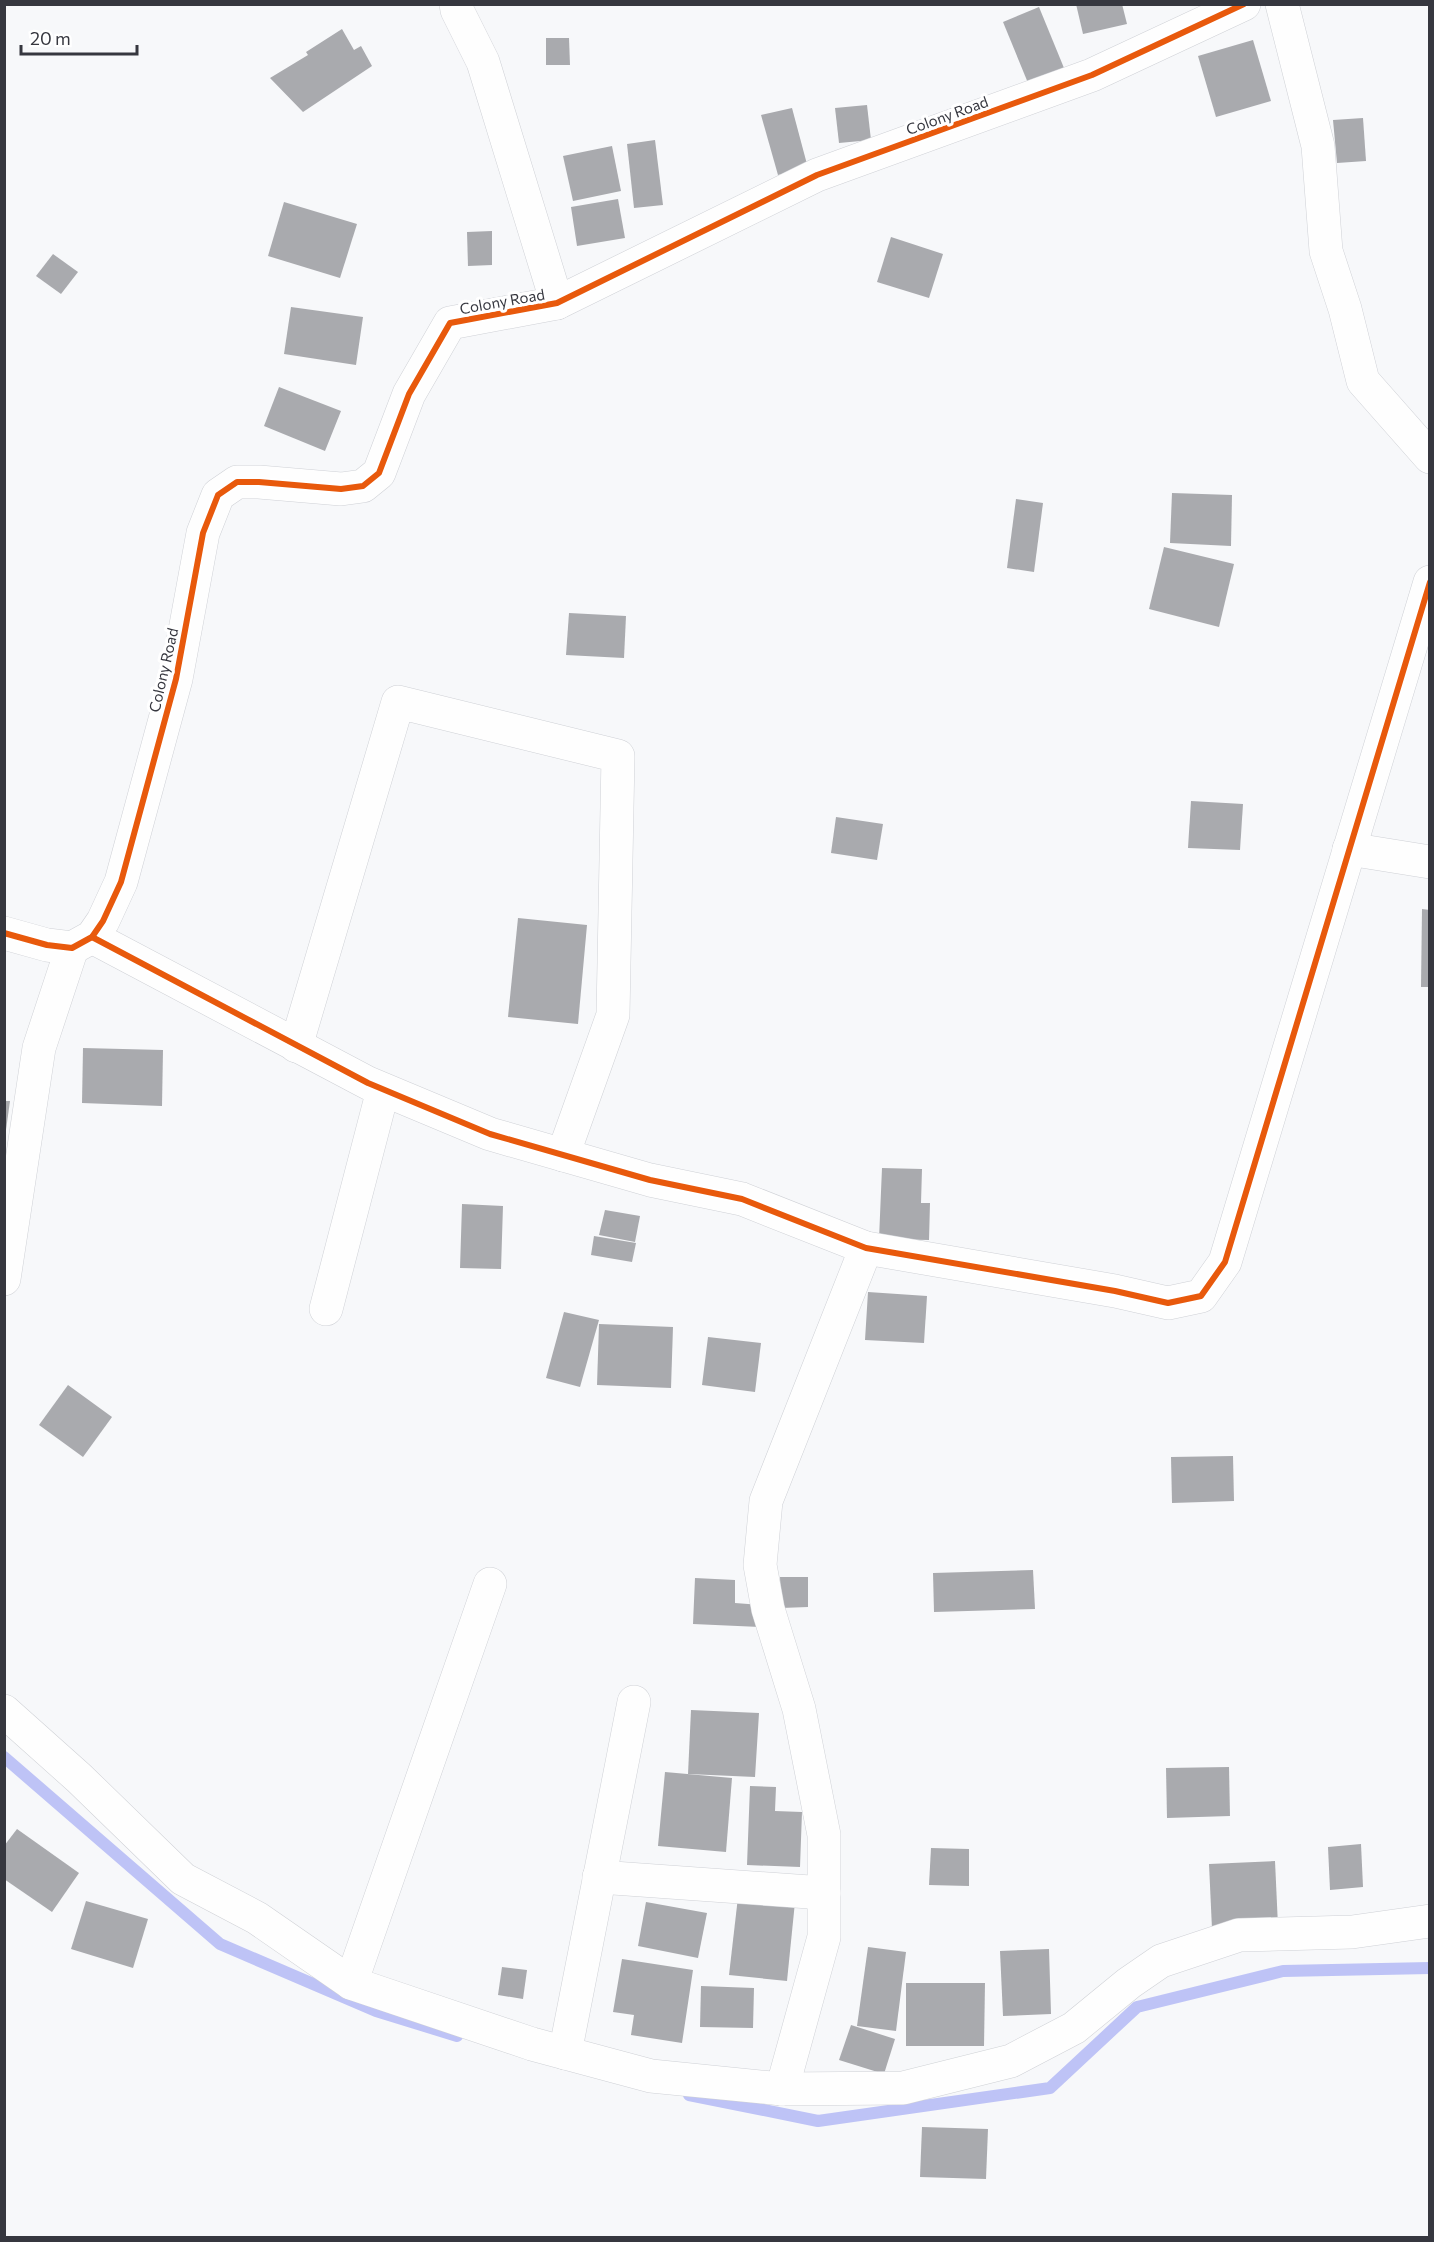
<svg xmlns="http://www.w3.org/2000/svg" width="1434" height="2242" viewBox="0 0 1434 2242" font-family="Commissioner,sans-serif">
<rect width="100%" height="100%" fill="#f7f8fa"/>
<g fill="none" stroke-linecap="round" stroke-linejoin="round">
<g stroke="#bec3f6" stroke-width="12">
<path d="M4 1757 220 1944 376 2011 457 2036"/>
<path d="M689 2095 818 2121 1050 2088 1137 2007 1283 1971 1430 1968"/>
</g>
</g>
<g fill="#a9aaae">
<path d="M1076 4H1122L1127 24 1083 34Z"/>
<path d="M1039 7 1064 68 1028 83 1003 22Z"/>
<path d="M342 29 354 50 361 46 372 66 303 112 270 78 308 55 306 52Z"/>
<path d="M546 38H569L570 65H546Z"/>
<path d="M1253 40 1271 101 1216 117 1198 56Z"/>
<path d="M867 105 871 140 839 143 835 108Z"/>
<path d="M792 108 808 168 778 175 761 115Z"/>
<path d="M1363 118 1366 161 1337 163 1333 120Z"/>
<path d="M655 140 663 205 634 208 627 144Z"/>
<path d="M612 146 621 191 573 201 563 156Z"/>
<path d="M618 199 625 238 577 246 571 207Z"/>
<path d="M284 202 357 224 340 278 268 256Z"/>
<path d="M492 231V265L468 266 467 232Z"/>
<path d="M891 237 943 254 929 298 877 282Z"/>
<path d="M53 254 78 272 61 294 36 276Z"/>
<path d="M291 307 363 317 356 365 284 354Z"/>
<path d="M279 387 341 411 325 451 264 426Z"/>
<path d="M1172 493 1232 495 1231 546 1170 543Z"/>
<path d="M1016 499 1043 503 1034 572 1007 568Z"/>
<path d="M1164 547 1234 564 1219 627 1149 609Z"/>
<path d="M569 613 626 616 624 658 566 655Z"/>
<path d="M1191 801 1243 804 1240 850 1188 848Z"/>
<path d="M836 817 883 824 877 860 831 853Z"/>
<path d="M1422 909 1430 910V987H1421Z"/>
<path d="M518 918 587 925 578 1024 508 1017Z"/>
<path d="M83 1048 163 1050 162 1106 82 1103Z"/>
<path d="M4 1101H10L6 1130H4Z"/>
<path d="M882 1168 922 1169 921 1203H930L929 1240 879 1239Z"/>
<path d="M462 1204 503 1206 501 1269 460 1268Z"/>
<path d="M605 1210 640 1216 635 1242 599 1235Z"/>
<path d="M594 1236 636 1243 632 1262 591 1255Z"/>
<path d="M868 1292 927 1296 924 1343 865 1340Z"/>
<path d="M564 1312 599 1320 580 1387 546 1378Z"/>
<path d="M599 1324 673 1327 671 1388 597 1385Z"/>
<path d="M708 1337 761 1343 755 1392 702 1385Z"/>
<path d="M68 1385 112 1417 83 1457 39 1425Z"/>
<path d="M1233 1456 1234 1501 1172 1503 1171 1457Z"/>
<path d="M1033 1570 1035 1609 934 1612 933 1573Z"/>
<path d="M780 1577H808V1607L781 1608Z"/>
<path d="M695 1578 735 1580V1603L761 1605 760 1627 693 1624Z"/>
<path d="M691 1710 759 1713 755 1777 688 1774Z"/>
<path d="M1229 1767 1230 1816 1167 1818 1166 1768Z"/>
<path d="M665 1772 732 1778 726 1852 658 1846Z"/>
<path d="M750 1786 776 1787 775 1811 802 1812 800 1867 747 1865Z"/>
<path d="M17 1829 79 1873 52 1912 4 1879V1846Z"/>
<path d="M1361 1844 1363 1887 1330 1890 1328 1847Z"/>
<path d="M931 1848 969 1849V1886L929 1885Z"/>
<path d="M1275 1861 1278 1926 1212 1929 1209 1864Z"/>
<path d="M738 1897 795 1902 787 1981 729 1975Z"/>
<path d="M86 1901 148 1919 133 1968 71 1949Z"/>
<path d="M646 1902 707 1913 698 1958 638 1946Z"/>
<path d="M868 1947 906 1952 896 2031 857 2026Z"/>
<path d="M1049 1949 1051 2014 1003 2016 1000 1951Z"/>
<path d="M622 1959 693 1970 682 2043 631 2035 634 2015 613 2012Z"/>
<path d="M502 1967 527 1970 523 1999 498 1995Z"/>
<path d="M906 1983H985L984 2046H906Z"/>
<path d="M701 1986 754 1988 753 2028 700 2027Z"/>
<path d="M851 2025 895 2039 884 2074 839 2060Z"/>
<path d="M922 2127 988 2129 986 2179 920 2177Z"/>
</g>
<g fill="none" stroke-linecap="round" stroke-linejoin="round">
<g stroke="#cfd1d6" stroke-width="34">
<g id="minor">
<path d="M456 4 457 10 483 62 557 303"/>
<path d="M1282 4 1318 146 1326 251 1345 309 1363 381 1430 457"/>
<path d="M1349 849 1430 862"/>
<path d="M4 933 47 945 72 948 92 937 103 921 121 882 176 679 203 533 218 495 237 482H259L341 489 363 486 379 473 409 394 450 323 557 303 817 175 1092 75 1244 4"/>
<path d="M92 937 368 1083 490 1134 650 1180 742 1199 866 1248 1115 1291 1168 1303 1201 1296 1225 1262 1430 582"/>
<path d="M296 1046 398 702 618 756 613 1015 563 1155"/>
<path d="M4 1279 39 1048 72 948"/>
<path d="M326 1309 383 1090"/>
<path d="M4 1711 79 1778 183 1879 257 1918 351 1983 532 2044 651 2076 782 2089 903 2088 1011 2061 1074 2028 1129 1983 1161 1961 1239 1935 1352 1932 1430 1921"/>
<path d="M599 1877 824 1893"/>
<path d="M351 1983 490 1584"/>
<path d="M565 2053 634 1702"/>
<path d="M782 2089 824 1937V1835L799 1709 768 1609 760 1565 766 1501 866 1248"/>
</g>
</g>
<use href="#minor" stroke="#fefefe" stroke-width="33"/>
<g stroke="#fff" stroke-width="10">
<g id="cycleway">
<path d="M4 933 47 945 72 948 92 937 103 921 121 882 176 679 203 533 218 495 237 482H259L341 489 363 486 379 473 409 394 450 323 557 303 817 175 1092 75 1244 4"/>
<path d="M92 937 368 1083 490 1134 650 1180 742 1199 866 1248 1115 1291 1168 1303 1201 1296 1225 1262 1430 582"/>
</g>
</g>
<use href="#cycleway" stroke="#e8590c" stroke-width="6"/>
</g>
<g text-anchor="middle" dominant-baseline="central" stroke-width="6" stroke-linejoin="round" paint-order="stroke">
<g font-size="15" fill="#36373f" stroke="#fff">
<text transform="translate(947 115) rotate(-20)">Colony Road</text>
<text transform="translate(502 301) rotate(-10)">Colony Road</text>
<text transform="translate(163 670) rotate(-77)">Colony Road</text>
</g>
</g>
<rect width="1434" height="2242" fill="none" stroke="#36373f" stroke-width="12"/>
<path d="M21 45v9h116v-9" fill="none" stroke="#36373f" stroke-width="3"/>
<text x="30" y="45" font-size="18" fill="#36373f" stroke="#ffffff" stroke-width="4.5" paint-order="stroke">20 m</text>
</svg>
